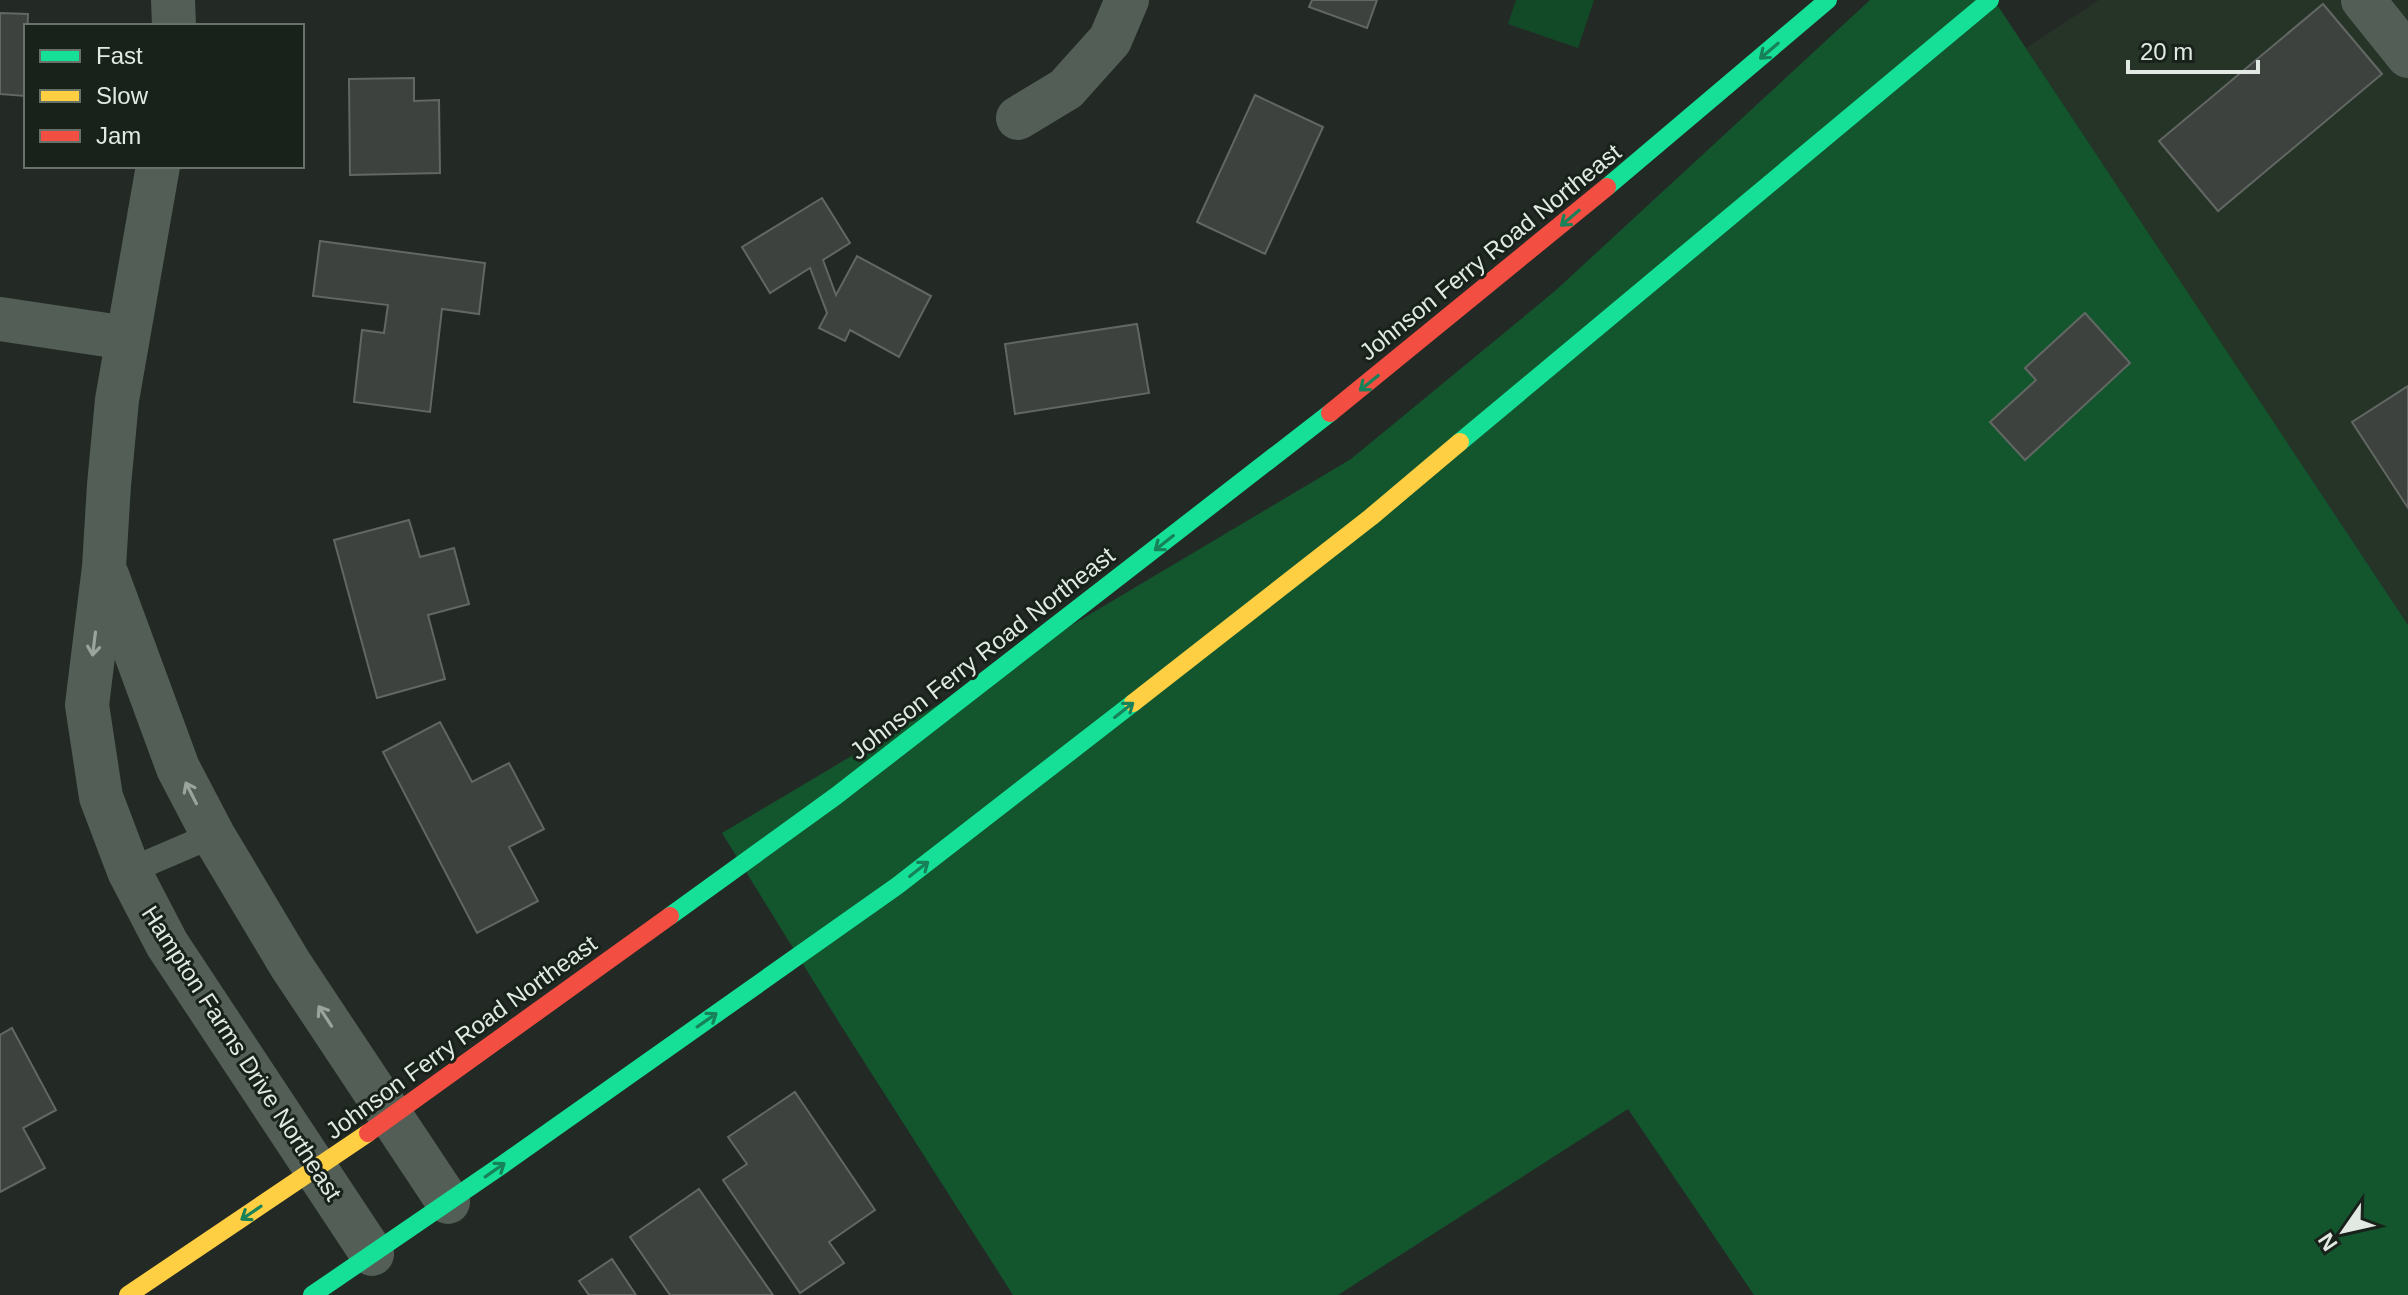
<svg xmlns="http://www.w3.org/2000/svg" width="2408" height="1295" viewBox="0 0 2408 1295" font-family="Arial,sans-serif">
<rect width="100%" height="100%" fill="#232925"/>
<path fill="#263428" d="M2099 0H2408V625L2026 48Z"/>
<path fill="#124a28" d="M1516 0H1594L1578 48 1508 24Z"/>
<path fill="#13562e" d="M1870 0H1994L2408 625V1295H1754L1628 1109 1338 1295H1013L840 1024 722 833 1351 459 1555 291Z"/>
<g fill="#3e423f" stroke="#626764" stroke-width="2">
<path d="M1312 0H1377L1367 28 1309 7Z"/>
<path d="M2323 4 2382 74 2218 211 2159 141Z"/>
<path d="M0 13 28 14 25 96 0 94Z"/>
<path d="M414 78V101L439 100 440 173 350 175 349 79Z"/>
<path d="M1255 95 1323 127 1265 254 1197 222Z"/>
<path d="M822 198 850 243 823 260 836 295 857 256 931 296 899 357 850 330 845 341 819 328 827 313 810 268 770 293 742 247Z"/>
<path d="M320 241 485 263 479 314 442 309 430 412 354 402 362 330 384 333 388 305 313 296Z"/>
<path d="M2085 313 2130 363 2025 460 1990 422 2036 380 2025 368Z"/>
<path d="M1137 324 1149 393 1015 414 1005 344Z"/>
<path d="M2408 386V508L2352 422Z"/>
<path d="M409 520 420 557 454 548 469 604 428 615 445 679 377 698 334 540Z"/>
<path d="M440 722 472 782 509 763 544 829 509 847 538 901 477 933 383 752Z"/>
<path d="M12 1028 56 1110 23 1128 45 1168 0 1192V1035Z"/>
<path d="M795 1092 875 1210 829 1242 844 1263 800 1293 723 1180 747 1164 728 1137Z"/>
<path d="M699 1189 773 1295H670L630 1237Z"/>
<path d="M612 1259 636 1295H589L579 1281Z"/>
</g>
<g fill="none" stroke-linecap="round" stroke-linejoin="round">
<path stroke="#535f56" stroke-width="26" d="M129 871 213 835"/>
<g stroke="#535f56" stroke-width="44">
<path d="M173 0 174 26"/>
<path d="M2363 0 2408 56"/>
<path d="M1018 118 1066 89 1110 40 1127 0"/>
<path d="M158 166 117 400 109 485 104 567 87 705 101 797 129 871 167 944 372 1254"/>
<path d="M0 319 127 338"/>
<path d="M107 575 178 768 213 835 290 964 448 1202"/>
</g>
<g stroke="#16e098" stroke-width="18">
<path d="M1607 187 1828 0"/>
<path d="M1460 442 1990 0"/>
<path d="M670 916 836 796 1330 413"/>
<path d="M312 1295 502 1165 897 886 1133 703"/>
</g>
<g stroke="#ffcf43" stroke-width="18">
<path d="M1133 703 1371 517 1460 442"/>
<path d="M128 1295 368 1133"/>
</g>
<g stroke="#f24e42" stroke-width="18">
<path d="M1330 413 1607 187"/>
<path d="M368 1133 670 916"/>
</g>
</g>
<defs><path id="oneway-shaft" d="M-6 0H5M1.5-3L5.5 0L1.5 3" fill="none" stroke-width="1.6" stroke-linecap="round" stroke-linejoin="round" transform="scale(2)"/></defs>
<g stroke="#178159">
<use href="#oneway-shaft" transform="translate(1769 51) rotate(140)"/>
<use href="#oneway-shaft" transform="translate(1570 218) rotate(140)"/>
<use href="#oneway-shaft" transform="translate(1369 383) rotate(141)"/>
<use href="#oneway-shaft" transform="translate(1164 543) rotate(142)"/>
<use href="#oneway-shaft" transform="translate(1124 710) rotate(-38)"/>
<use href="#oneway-shaft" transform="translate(919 869) rotate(-38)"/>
<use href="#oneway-shaft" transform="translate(707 1020) rotate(-35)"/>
<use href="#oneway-shaft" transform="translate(495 1170) rotate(-35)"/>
<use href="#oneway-shaft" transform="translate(251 1213) rotate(146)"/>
</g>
<g stroke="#9aa49c">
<use href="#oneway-shaft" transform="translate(94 644) rotate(97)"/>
<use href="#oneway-shaft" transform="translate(191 793) rotate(-117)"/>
<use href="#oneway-shaft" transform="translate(325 1016) rotate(-123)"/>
</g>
<g text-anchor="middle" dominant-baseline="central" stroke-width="6" stroke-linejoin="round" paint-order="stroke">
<g font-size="24" fill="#e2e9e3" stroke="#18221a">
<text transform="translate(1490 252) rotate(-39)">Johnson Ferry Road Northeast</text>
<text transform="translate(982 653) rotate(-38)">Johnson Ferry Road Northeast</text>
<text transform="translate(461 1037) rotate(-36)">Johnson Ferry Road Northeast</text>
<text transform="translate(242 1053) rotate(57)">Hampton Farms Drive Northeast</text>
</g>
</g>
<rect x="24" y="24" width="280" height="144" fill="#18221a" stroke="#69726a" stroke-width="2"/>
<rect x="40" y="50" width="40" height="12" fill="#16e098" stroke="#69726a" stroke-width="2"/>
<text x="96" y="64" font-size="24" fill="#e2e9e3">Fast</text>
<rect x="40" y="90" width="40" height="12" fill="#ffcf43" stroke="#69726a" stroke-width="2"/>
<text x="96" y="104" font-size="24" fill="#e2e9e3">Slow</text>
<rect x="40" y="130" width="40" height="12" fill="#f24e42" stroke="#69726a" stroke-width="2"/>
<text x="96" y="144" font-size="24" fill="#e2e9e3">Jam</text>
<g transform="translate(2344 1231) rotate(236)" stroke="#18221a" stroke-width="6" paint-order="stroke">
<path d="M0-6L14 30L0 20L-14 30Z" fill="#e2e9e3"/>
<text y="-12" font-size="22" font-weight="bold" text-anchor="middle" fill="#e2e9e3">N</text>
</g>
<path d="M2128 60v12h130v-12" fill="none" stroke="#e2e9e3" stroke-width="4"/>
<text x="2140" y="60" font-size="24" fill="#e2e9e3" stroke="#18221a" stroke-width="6" paint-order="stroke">20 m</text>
</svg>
